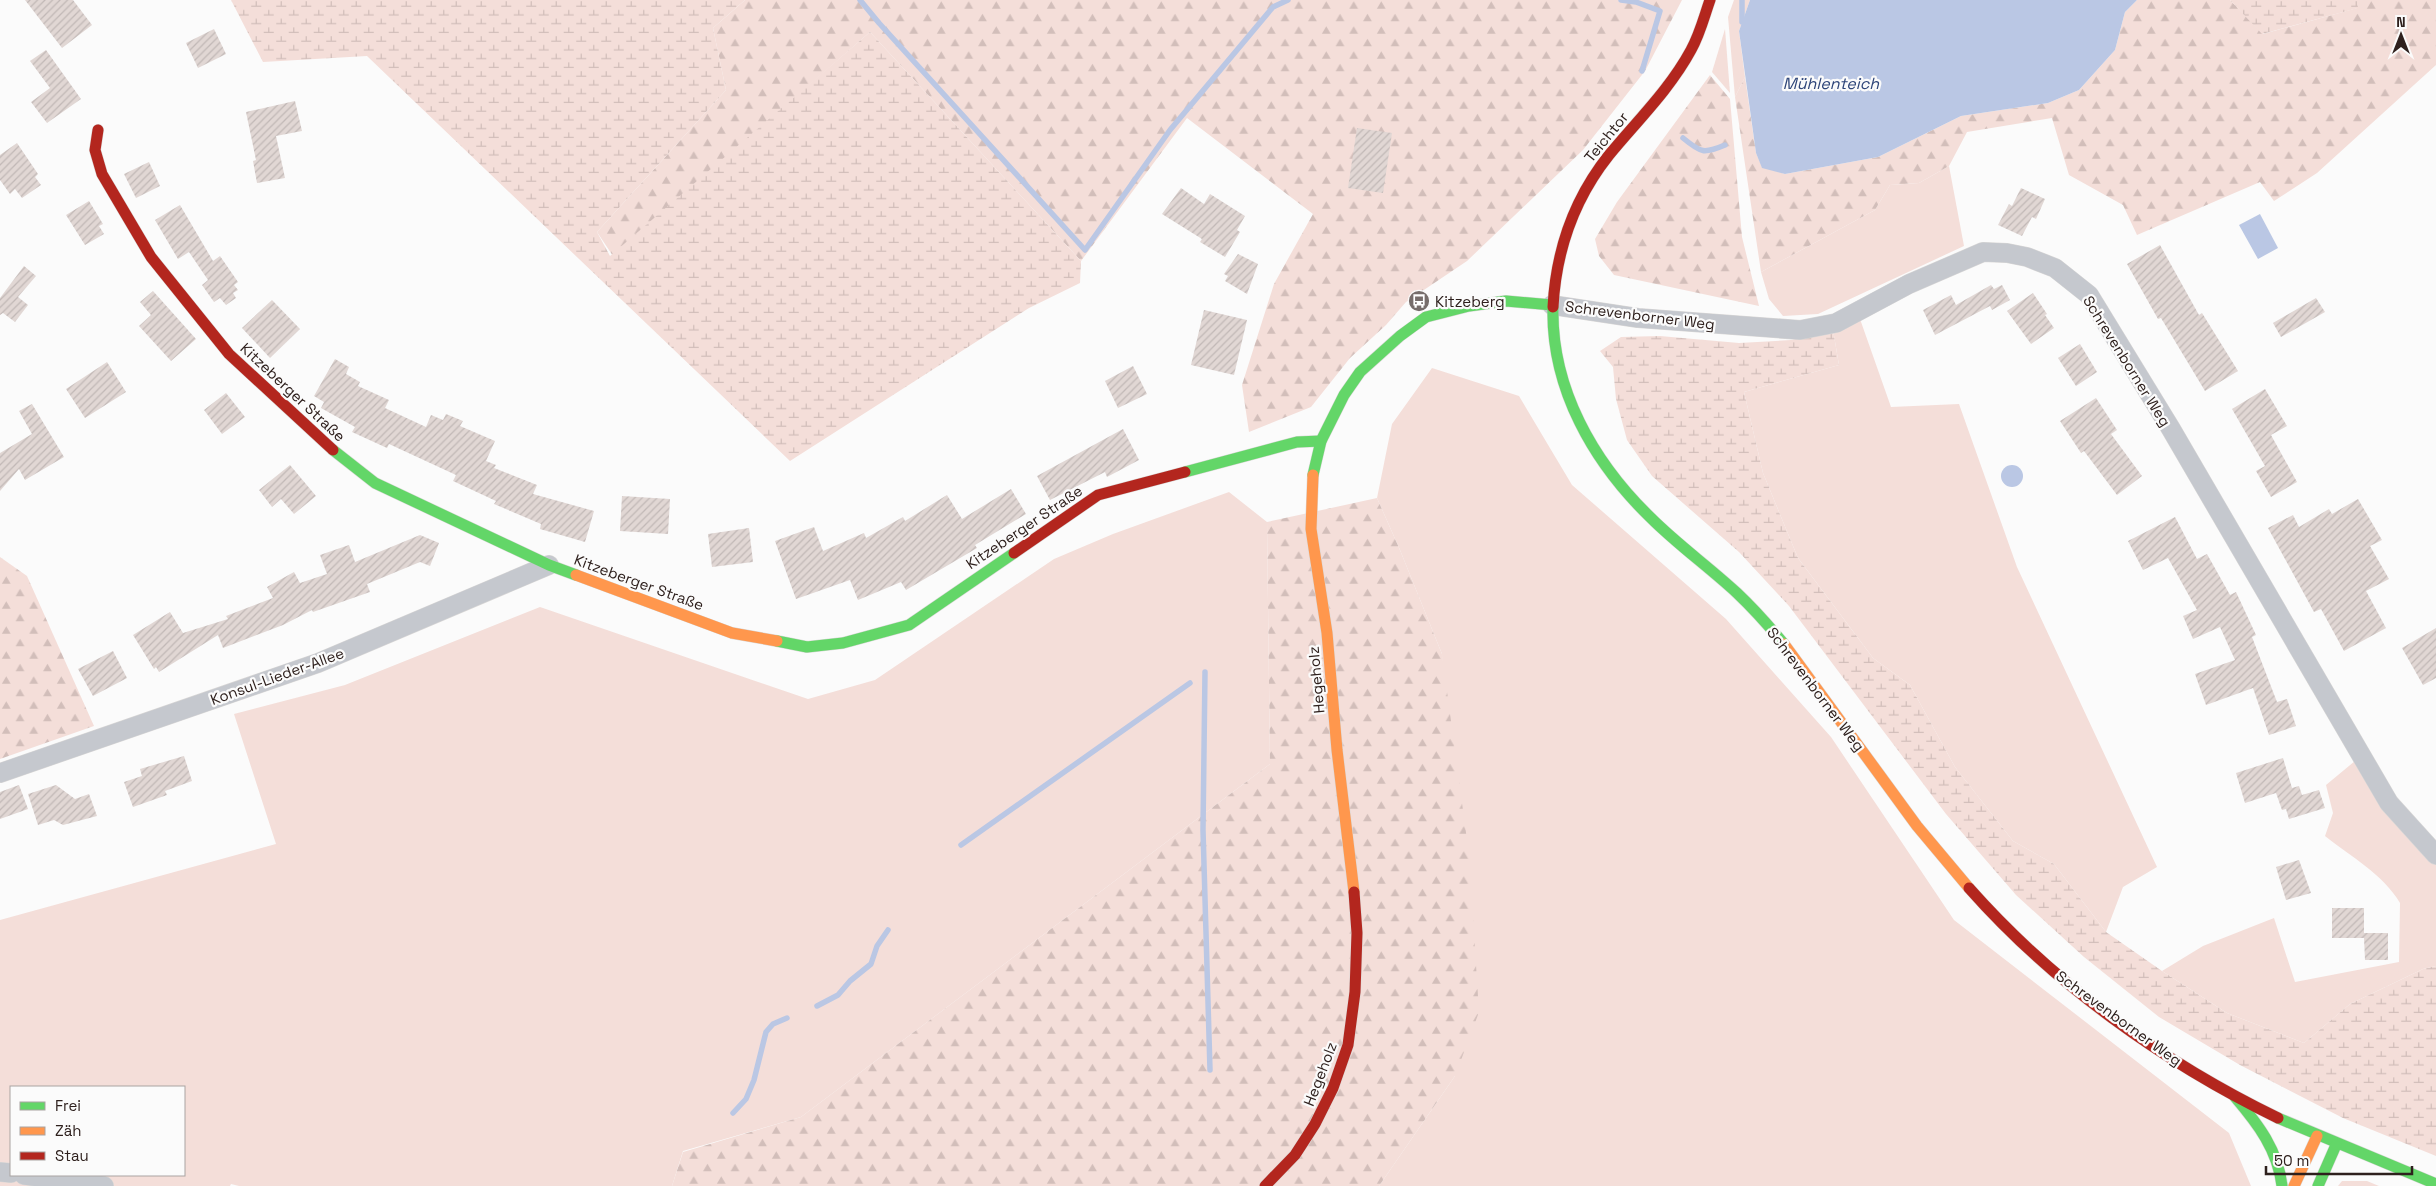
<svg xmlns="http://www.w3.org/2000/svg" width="2436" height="1186" viewBox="0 0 2436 1186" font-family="'Space Grotesk',sans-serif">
<defs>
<pattern id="forest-firs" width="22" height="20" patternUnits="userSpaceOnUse" patternTransform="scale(1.25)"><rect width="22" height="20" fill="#f4ded9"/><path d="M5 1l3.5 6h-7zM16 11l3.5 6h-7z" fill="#d2beba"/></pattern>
<pattern id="wetland-marsh" width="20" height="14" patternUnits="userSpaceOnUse" patternTransform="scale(1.25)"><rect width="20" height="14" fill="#f4ded9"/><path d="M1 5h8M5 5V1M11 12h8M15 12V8" fill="none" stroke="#d2beba"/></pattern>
<pattern id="building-hatch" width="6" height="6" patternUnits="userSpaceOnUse" patternTransform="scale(1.25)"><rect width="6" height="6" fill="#e1d7d4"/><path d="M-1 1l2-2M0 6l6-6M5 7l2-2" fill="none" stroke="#c1b8b6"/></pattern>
</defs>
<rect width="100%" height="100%" fill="#fbfbfb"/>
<g fill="#f4ded9" fill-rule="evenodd">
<path d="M1734 0H1750L1739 31 1745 77 1735 97 1728 17Z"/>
<path d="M1725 29 1730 93 1712 72Z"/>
<path d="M1949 166 1964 246 1818 314 1783 316 1769 299 1761 272 1875 210 1890 185 1919 183Z"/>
<path d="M1860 319 1891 407 1959 404 2017 567 2157 867 2123 887 2106 932 2054 864 2013 841 1955 767 1910 685 1873 658 1798 558 1763 473 1744 392 1839 365 1833 330Z"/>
<path d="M1432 368 1519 396 1572 485 1726 619 1831 737 1954 920 2229 1133 2251 1186H1379L1455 1076 1442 654 1400 550 1377 498 1392 424Z"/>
<path d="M1229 492 1267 522 1270 764 801 1117 683 1151 672 1186H239L231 1184 230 1186H0V920L276 844 234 714 345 685 540 607 808 699 875 680 1054 559 1113 534ZM11 1087H184V1175H11Z"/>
<path d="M2361 756 2436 855V966L2423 969 2350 1004 2304 1043 2227 1013 2162 971 2203 946 2274 918 2295 982 2399 962 2400 903C2384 875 2350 856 2325 836L2333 813 2326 785Z"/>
<path d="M2342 1181H2367L2379 1186H2338Z"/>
</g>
<g fill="url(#forest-firs)">
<path d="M745 0H1682L1645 71 1583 150 1467 261 1406 302 1386 325 1350 358 1311 407 1249 432 1242 385 1274 284 1313 214 1187 118 1081 261 870 32 613 256 597 232 726 90 713 28Z"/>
<path d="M2137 0H2230L2263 34 2357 8V0H2436V65L2317 173 2274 201 2260 182 2137 235 2123 205 2069 175 2052 118 1967 132 1949 166 1919 183 1890 185 1875 210 1761 272 1735 97 1745 77 1756 153 1762 167 1785 174 1878 157 1961 116 2048 103 2079 90 2115 50 2125 12Z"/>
<path d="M1710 75 1730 99 1742 237 1759 306 1614 275 1599 256 1595 239 1617 202Z"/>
<path d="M1377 498 1400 550 1442 654 1469 855 1479 1012 1455 1076 1379 1186H672L683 1152 801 1117 1270 764 1267 522Z"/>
<path d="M0 557 27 576 94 726 0 759Z"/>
</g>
<g fill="url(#wetland-marsh)">
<path d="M231 0H745L713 28 726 90 597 232 610 256 870 32 1081 261 1080 283 1029 308 790 461 367 56 263 62Z"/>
<path d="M2230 0H2357L2358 8 2262 34Z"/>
<path d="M1833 330 1839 365 1744 392 1763 473 1798 558 1873 658 1910 685 1955 767 2013 841 2054 864 2106 932 2162 971 2227 1013 2304 1043 2350 1004 2423 969 2436 966V1156L2343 1118 2240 1065 2159 1017 2084 957 2016 895 1946 814 1789 606 1739 552 1652 476 1627 440 1616 399 1613 367 1600 351 1621 337 1660 336 1739 343 1791 340Z"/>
</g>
<g fill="#bac7e4">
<path d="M1750 0H2137L2125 12 2115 50 2079 90 2048 103 1961 116 1878 157 1785 174 1762 168 1756 153 1739 31Z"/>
<path d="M2260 214 2278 248 2258 259 2239 225Z"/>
<circle cx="2012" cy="476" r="11"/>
</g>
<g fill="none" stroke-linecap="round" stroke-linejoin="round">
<g stroke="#bac7e4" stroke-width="5.5">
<path d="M860 0 879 23 1085 250 1170 130 1273 7 1288 0"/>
<path d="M1621 0 1636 2 1660 11 1642 71"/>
<path d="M1742 0V22"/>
<path d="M1683 138C1701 153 1704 154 1725 145"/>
<path d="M1205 672 1203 830 1210 1070"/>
<path d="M961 845 1190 683"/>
<path d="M817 1006 838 995 850 981 871 964 877 946 888 930"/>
<path d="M733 1113 746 1099 754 1080 766 1032 773 1024 787 1018"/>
</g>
</g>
<g fill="url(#building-hatch)">
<path d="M25 0H73L92 25 62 48Z"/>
<path d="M214 29 226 54 198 68 186 43Z"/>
<path d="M46 50 81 99 47 123 31 102 50 88 30 61Z"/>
<path d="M295 101 302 131 276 136 285 178 257 183 253 161 256 160 246 112Z"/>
<path d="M1357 128 1392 133 1383 193 1348 188Z"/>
<path d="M17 143 38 174 35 177 41 185 22 198 15 189 10 194 0 180V155Z"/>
<path d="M149 162 160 186 136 198 124 174Z"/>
<path d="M1181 188 1204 204 1210 194 1245 216 1237 230 1240 232 1225 257 1200 242 1202 239 1162 214Z"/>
<path d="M2021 188 2045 199 2036 219 2032 217 2022 236 1998 225 2009 204 2012 206Z"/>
<path d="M89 201 103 224 99 226 104 234 85 245 66 215Z"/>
<path d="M180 205 213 261 220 256 238 282 234 285 238 290 233 293 236 298 226 305 220 298 214 302 202 285 208 280 189 252 178 259 155 220Z"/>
<path d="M2160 245 2199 315 2202 313 2238 371 2205 391 2161 318 2158 319 2127 264Z"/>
<path d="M1238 254 1258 264 1247 294 1225 281 1228 276 1224 274Z"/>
<path d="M24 266 36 276 18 297 28 305 15 322 3 313 0 315V298Z"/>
<path d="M1991 285 1994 289 2002 285 2010 300 1992 310 1990 306 1935 335 1923 310 1951 295 1956 305Z"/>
<path d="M153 291 196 339 171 361 139 326 151 315 140 302Z"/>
<path d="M2033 293 2047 314 2045 315 2054 328 2031 344 2007 311Z"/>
<path d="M2316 298 2325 312 2281 337 2273 323Z"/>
<path d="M272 300 300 329 270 358 242 328Z"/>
<path d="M1204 310 1247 320 1234 375 1191 365Z"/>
<path d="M2080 344 2097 372 2076 386 2058 358Z"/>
<path d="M335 359 349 367 346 374 360 382 358 386 389 400 385 408 426 427 431 415 443 420 446 414 463 421 460 426 495 441 486 461 496 465 494 468 537 485 533 494 594 511 585 542 540 529 541 524 494 504 496 501 453 481 456 475 389 444 387 448 352 432 355 427 321 408 324 402 314 396Z"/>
<path d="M107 362 126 392 85 418 66 389Z"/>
<path d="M1133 366 1147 394 1118 408 1105 381Z"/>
<path d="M2265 389 2287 426 2271 435 2297 482 2271 497 2256 471 2265 466 2232 409Z"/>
<path d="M226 393 245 417 222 434 204 410Z"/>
<path d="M2096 398 2117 430 2111 434 2142 476 2117 495 2084 451 2081 453 2060 421Z"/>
<path d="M32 404 64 457 25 480 19 469 0 491V453L32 434 19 411Z"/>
<path d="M1123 429 1139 460 1107 477 1105 472 1050 500 1037 476Z"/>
<path d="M290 465 316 496 294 514 281 499 272 507 259 490Z"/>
<path d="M1011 489 1026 514 975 545 977 548 906 590 901 582 858 600 850 580 796 599 775 541 814 527 823 551 864 533 866 538 903 517 905 521 947 495 962 519Z"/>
<path d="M622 496 670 499 668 534 620 531Z"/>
<path d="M2358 499 2382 540 2370 546 2389 579 2366 591 2386 628 2344 651 2321 609 2314 612 2268 528 2293 515 2299 527 2329 509 2332 514Z"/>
<path d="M2175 517 2197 559 2207 554 2230 595 2236 592 2256 635 2252 637 2277 702 2287 699 2296 726 2269 735 2253 688 2206 705 2195 674 2235 660 2220 627 2193 639 2183 616 2197 610 2168 558 2143 570 2128 541Z"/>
<path d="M749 528 753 562 712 567 708 534Z"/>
<path d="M420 535 439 543 430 566 420 562 367 584 370 592 313 612 312 610 283 625 223 648 218 635 159 672 156 667 154 669 133 635 170 612 183 633 228 619 226 616 273 598 267 587 294 572 300 583 327 574 320 555 349 545 355 562Z"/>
<path d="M2436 628V678L2423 685 2402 648Z"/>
<path d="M113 651 127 678 93 696 78 669Z"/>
<path d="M184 756 192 781 165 791 167 795 133 807 124 782 142 776 140 769Z"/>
<path d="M2283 758 2292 788 2299 786 2302 795 2319 790 2325 808 2289 819 2286 809 2282 810 2276 793 2245 803 2236 773Z"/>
<path d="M19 785 28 809 0 819V792Z"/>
<path d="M56 785 75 799 89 794 97 816 63 825 54 820 38 825 28 794Z"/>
<path d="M2299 860 2311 893 2286 900 2276 867Z"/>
<path d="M2332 908H2364V933H2388V960H2365L2364 938H2332Z"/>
</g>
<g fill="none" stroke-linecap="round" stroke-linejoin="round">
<g stroke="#dad8d7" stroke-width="20">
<g id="street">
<path d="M1552 305 1638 318 1800 330 1836 323 1909 284 1983 252 2007 253 2027 257 2055 268 2089 295 2171 429 2389 803 2436 855"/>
<path d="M0 773 318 663 549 565"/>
<path d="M0 1172 11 1173"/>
<path d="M24 1175 104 1186"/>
</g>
</g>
<g stroke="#dad8d7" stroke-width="12">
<g id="fast">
<path d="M1553 307C1551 388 1593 462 1651 518 1678 545 1709 567 1737 593 1754 609 1769 626 1784 644"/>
<path d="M333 450 375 483 549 565 576 575"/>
<path d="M1185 472 1297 442 1321 441"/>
<path d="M1313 475 1321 441 1344 395 1360 372 1400 336 1426 317 1469 306 1506 301 1552 305"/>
<path d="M777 641 807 647 843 643 909 625 1014 553"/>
<path d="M2235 1097C2258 1124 2278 1150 2282 1186"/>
<path d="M2278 1118 2436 1184"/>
<path d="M2318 1186 2336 1145"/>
</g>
</g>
<g stroke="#dad8d7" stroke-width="12">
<g id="slow">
<path d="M1313 475 1311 529 1327 633 1337 750 1354 892"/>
<path d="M576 575 732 633 777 641"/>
<path d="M1784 644 1917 826 1969 888"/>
<path d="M2294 1186 2317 1136"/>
</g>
</g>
<g stroke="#dad8d7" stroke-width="12">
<g id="jam">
<path d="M98 130 95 150 102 174 151 257 229 354 333 450"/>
<path d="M1553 307C1556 251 1574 199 1609 155 1637 121 1670 89 1691 50 1700 34 1704 17 1710 0"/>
<path d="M1014 553 1098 495 1185 472"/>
<path d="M1969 888C2054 984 2163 1062 2278 1118"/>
<path d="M1265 1186 1295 1155 1315 1124 1333 1088 1348 1045 1355 992 1357 933 1354 892"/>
</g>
</g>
<use href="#street" stroke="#c5c8ce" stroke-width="19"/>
<use href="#fast" stroke="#63d668" stroke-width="11"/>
<use href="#slow" stroke="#ff974d" stroke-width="11"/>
<use href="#jam" stroke="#b3261e" stroke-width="11"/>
</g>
<defs>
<g id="bus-disc" transform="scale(1.125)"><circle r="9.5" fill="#766d6b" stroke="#fbfbfb"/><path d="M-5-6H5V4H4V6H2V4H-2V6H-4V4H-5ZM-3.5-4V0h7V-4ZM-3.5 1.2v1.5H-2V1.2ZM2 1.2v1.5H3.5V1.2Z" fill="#fff"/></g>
</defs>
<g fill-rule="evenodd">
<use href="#bus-disc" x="1419" y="301"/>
</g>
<g text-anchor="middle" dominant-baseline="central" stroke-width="4.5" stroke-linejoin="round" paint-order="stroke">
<g font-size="15" fill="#2e201d" stroke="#fbfbfb">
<text transform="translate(1606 137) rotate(-51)">Teichtor</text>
<text transform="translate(1640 315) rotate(7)">Schrevenborner Weg</text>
<text transform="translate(2127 361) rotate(58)">Schrevenborner Weg</text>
<text transform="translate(293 392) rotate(43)">Kitzeberger Straße</text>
<text transform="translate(1024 527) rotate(-34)">Kitzeberger Straße</text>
<text transform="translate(639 582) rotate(20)">Kitzeberger Straße</text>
<text transform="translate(277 676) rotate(-20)">Konsul-Lieder-Allee</text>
<text transform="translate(1316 680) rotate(-95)">Hegeholz</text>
<text transform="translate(1816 689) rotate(53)">Schrevenborner Weg</text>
<text transform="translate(2119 1018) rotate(36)">Schrevenborner Weg</text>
<text transform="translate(1320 1074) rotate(-69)">Hegeholz</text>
</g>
<g font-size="15" fill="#2e201d" stroke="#fbfbfb" text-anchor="start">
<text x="1435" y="301">Kitzeberg</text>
</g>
<g font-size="16" font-style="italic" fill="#2e4579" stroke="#fbfbfb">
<text x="1831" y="83">Mühlenteich</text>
</g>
</g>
<rect x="10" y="1086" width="175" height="90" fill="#fbfbfb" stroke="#a9a3a2"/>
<rect x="20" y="1102" width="25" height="8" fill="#63d668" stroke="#a9a3a2"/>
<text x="55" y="1111" font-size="15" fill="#2e201d">Frei</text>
<rect x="20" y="1127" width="25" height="8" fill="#ff974d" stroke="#a9a3a2"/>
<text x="55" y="1136" font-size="15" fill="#2e201d">Zäh</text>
<rect x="20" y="1152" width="25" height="8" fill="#b3261e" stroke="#a9a3a2"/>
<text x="55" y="1161" font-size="15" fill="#2e201d">Stau</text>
<g transform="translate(2401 35)" stroke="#fbfbfb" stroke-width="4" paint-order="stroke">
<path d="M0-4L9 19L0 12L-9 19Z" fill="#2e201d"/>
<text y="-8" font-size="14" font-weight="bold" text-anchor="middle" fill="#2e201d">N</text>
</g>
<path d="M2266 1166v8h146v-8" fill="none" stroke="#2e201d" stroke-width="2.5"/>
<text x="2274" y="1166" font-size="15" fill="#2e201d" stroke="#fbfbfb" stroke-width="4" paint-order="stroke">50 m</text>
</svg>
